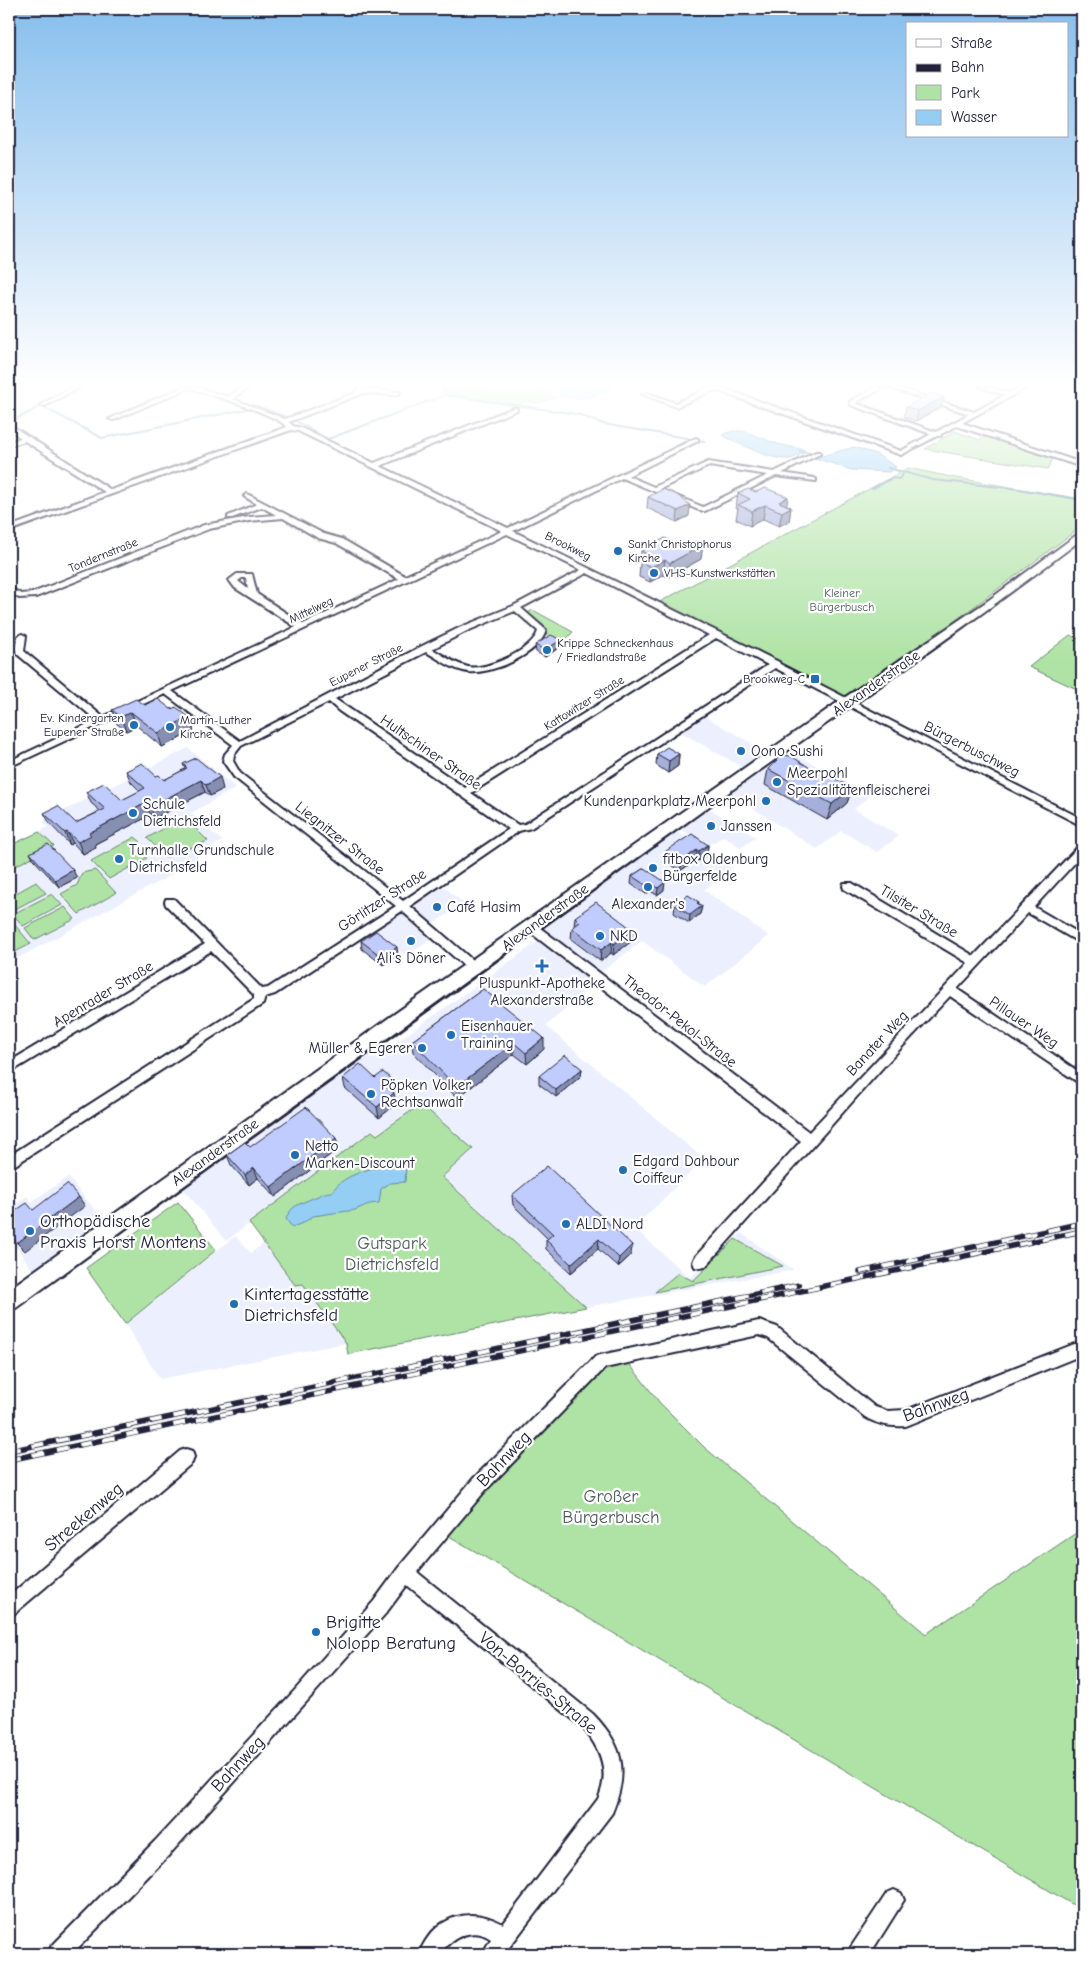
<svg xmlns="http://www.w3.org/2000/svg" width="1091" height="1963" viewBox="0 0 1091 1963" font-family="'Comic Neue',sans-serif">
<rect width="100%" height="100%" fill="#fff"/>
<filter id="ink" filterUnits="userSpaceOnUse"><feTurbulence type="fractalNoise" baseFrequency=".02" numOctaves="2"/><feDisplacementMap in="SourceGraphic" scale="10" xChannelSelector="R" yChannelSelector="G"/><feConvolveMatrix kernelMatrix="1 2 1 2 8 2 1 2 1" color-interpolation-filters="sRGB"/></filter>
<g filter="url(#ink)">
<g fill="#ecf0fe">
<path d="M699 713 782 761 794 753 870 796 854 809 899 836 877 852 841 831 817 849 730 794 756 775 675 729Z"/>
<path d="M188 748 236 788 191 813 222 841 171 875 9 963V846L48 827 43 821Z"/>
<path d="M703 805 756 837 741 848 724 836 708 846 674 825Z"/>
<path d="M671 828 732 869 704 890 769 936 705 987 642 941 596 976 531 927Z"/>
<path d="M442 885 464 904 434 923 443 932 406 956 374 929Z"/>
<path d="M540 940 596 982 546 1026 704 1159 634 1228 690 1278 741 1233 794 1270 586 1307 442 1176 473 1149 377 1135 373 1131 226 1241 176 1180 362 1047 374 1058Z"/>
<path d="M68 1177 110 1228 39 1280 9 1236V1209L27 1196 31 1202Z"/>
<path d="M235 1236 251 1253 264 1243 295 1285 303 1284 346 1343 160 1379 125 1324Z"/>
</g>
<g fill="#afe3a5" stroke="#688270">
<path d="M442 387H545L544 389 555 398 539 403 524 401 519 405 445 395Z"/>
<path d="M955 431 980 440 986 436 1053 458 1048 469 925 449Z"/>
<path d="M908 468 956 478 1082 499V526L848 701 656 604Z"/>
<path d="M533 610 573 632 563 642 547 636 543 625 527 613Z"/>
<path d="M1070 635 1082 640V689L1079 690 1029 667Z"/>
<path d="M184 817 208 841 166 857 147 838Z"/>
<path d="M39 832 54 846 9 869V846Z"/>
<path d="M135 837 141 842 135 846 147 858 109 879 91 861Z"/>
<path d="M95 870 116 893 79 914 61 894 77 885 82 873Z"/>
<path d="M36 882 46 893 13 910 9 905V897Z"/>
<path d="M52 894 62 905 23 926 13 914Z"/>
<path d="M65 907 75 919 34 940 25 928Z"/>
<path d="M9 918 31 944 9 955Z"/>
<path d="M421 1104 473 1149 442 1177 586 1307 348 1354 346 1343 303 1284 295 1285 249 1223 372 1131 377 1135Z"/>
<path d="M178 1202 216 1250 125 1324 86 1268Z"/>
<path d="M735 1239 783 1266 655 1292 678 1273 693 1281Z"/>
<path d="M623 1356 660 1403 704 1447 926 1634 1082 1529V1910L439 1530 601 1361Z"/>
</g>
<g fill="#94cef4" stroke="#6689aa">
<path d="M564 387H614C592 399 585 400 560 396V390Z"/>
<path d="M732 431H743L778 444 805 450 804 453C799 455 794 459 789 459 769 460 740 444 722 435Z"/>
<path d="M854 447 876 454 896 467 889 472 852 470 815 458Z"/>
<path d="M385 1165 406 1168 405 1182 390 1183 381 1189 379 1203 369 1204 355 1210 313 1216 303 1223 292 1227 286 1219C291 1205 300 1204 313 1198 321 1195 323 1192 332 1192 341 1176 368 1169 385 1165Z"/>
</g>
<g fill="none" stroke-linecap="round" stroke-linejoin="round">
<g stroke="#6689aa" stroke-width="2">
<path d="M442 387 445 395"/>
<path d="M257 406 289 418"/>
<path d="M43 407 102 438 247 409"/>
<path d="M294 420 328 439 445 395 577 414 603 424 704 441"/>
<path d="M9 423 41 406"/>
<path d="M800 451 810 453"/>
<path d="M888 468 933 480 1019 489 1082 500"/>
<path d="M872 489 892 478 899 479 903 474"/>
</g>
<g stroke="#22223b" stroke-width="4">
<g id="minor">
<path d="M73 387H80L45 406 40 405Z"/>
<path d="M183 387H196L228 397 243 387H249L233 399 285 419 355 393 359 387H365L363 389 399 392 400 393 397 395 361 393 359 395 289 422 293 426 301 428 374 463 513 408H517V410L380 466 508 528 696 438 698 439V441L628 476 654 487 708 462 774 472 816 452H820V454L782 473 814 478 816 479V481L776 476 705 511H701L622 478 513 531 779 662 780 664 1082 819V826L775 668 531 828 519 831 410 906 478 965 480 968 478 971H470L402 911 275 994 265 997 263 1004 9 1169V1156L254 999V995L211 951 9 1073V1062L205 944 166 905 165 902 166 899H174L262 989 268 988 396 906 234 777 223 761 225 754 233 745 165 694 9 767V761L96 720 17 654 15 648 18 636 22 634 26 636 24 651 103 717 296 627 235 588 229 580 237 574H252L257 594 303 624 399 579 336 543 318 538 283 518 249 521 209 529 36 597 19 598 9 592V587L21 594 32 593 204 525 249 517 276 515 262 507 232 518H228V516L257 504 245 497 244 496 247 494 324 534 342 539 405 576 502 531 298 431 291 430 9 531V527L105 492 25 441 9 446V442L21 438 9 429V424L111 490 287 427C276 414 209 394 189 388L114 420 109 419ZM709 466 768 475 703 507 660 489ZM507 534 581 570 513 606 461 627 422 646 240 741 172 691ZM587 573 709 635 465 788 335 699 426 652C439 659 453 670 468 672 491 675 540 654 546 630L521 608ZM242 578H246L248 589 238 581ZM515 611 538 631C533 650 486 671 468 667 455 664 443 655 432 649L467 631ZM716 638 768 665 525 824 518 825 471 793ZM329 702 339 711 509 829 403 901 240 773 233 761 234 755 241 746Z"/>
<path d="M710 387H719L901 451 931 434 851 405 850 401 877 387H884L855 403 936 432 969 414 888 387H896L974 412 1005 395 980 387H988L1009 393 1021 387H1028L962 423 1082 463V467L957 426 941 434V436H937L901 455 715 390 676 407 642 394 647 393 676 403Z"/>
<path d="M1082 846V855L1034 907 1082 935V944L1028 913 957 989 1082 1074V1085L950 996 885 1065 705 1267 700 1268 695 1267 693 1262 695 1257 801 1141 527 930 526 927 527 924H535L809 1132 968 963 844 889 843 886 844 883H852L974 956 1078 847Z"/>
<path d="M759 1321 777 1327 875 1407 887 1411 906 1410 1082 1341V1355L906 1426C891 1427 878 1425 865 1417L768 1338 759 1335 605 1368 485 1491 417 1572 593 1714C624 1746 629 1772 612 1813L504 1954H482L491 1939C473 1926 451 1937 440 1954H419C434 1917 468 1905 503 1924L598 1799C611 1771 600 1747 581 1726L407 1585 386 1613 169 1855 72 1954H48L51 1947 155 1841 295 1690 374 1601 399 1567 473 1479 596 1356Z"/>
<path d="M186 1449 192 1451 194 1457 192 1463 15 1613 9 1615V1596L180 1451Z"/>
<path d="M894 1890 901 1893 904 1900 870 1954H848L851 1947 887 1893Z"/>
</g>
</g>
<g stroke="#22223b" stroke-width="4">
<path id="secondary" d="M1082 531V539C958 634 828 721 701 812 472 976 244 1142 16 1308L9 1311V1289L390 1017 844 698 986 602Z"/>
</g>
<use href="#minor" fill="#fff" fill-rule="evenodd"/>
<use href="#secondary" fill="#fff" fill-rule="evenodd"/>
<g stroke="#22223b" stroke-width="5.5">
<g id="rail">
<path d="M860 1272 1082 1223"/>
<path d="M9 1451 799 1285"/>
<path d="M9 1460 1082 1231"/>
</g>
</g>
<use href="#rail" stroke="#fff" stroke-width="4" stroke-dasharray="12" stroke-linecap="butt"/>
</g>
<g fill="#a5afda" stroke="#22223b">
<path d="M944 397 941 407 916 421 904 417 906 407Z"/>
<path d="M756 492 788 497 786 505 791 507 789 521 779 526 763 519 750 526 736 519 738 508H736L738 493Z"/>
<path d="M648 497 689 516 677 522 647 508Z"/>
<path d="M641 551 701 559 669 577 663 575 650 582 639 577Z"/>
<path d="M535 645 560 647 545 657 536 652Z"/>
<path d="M145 705 171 709 189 717 194 731 162 747 137 726 126 731 117 724 112 710Z"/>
<path d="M657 754H679L678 766 668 773 656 765Z"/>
<path d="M775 760 815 771 852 788 847 803 827 820 765 785 768 769 775 763Z"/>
<path d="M183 764 223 789 210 796 205 792 155 818 151 815 95 844 96 847 83 854 73 843 70 845 50 824 44 813 76 823 100 811 91 803 86 792 122 800 140 791 131 782 126 771 164 780 185 769Z"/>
<path d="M708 845 707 855 698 861 696 860 680 871 665 860 666 851Z"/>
<path d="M30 853 77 878 59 887 34 860Z"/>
<path d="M644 868 664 890 657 895 650 891 646 894 631 884 632 876Z"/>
<path d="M699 904 702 906 700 914 689 923 674 913 675 905Z"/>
<path d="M575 917 632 941 613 955 611 953 600 961 571 939 572 928 574 926Z"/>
<path d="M361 941 398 954 383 965 362 949Z"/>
<path d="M483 989 544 1049 527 1064 514 1054 457 1098 413 1052 412 1041Z"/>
<path d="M582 1069 581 1076 556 1097 539 1084V1076Z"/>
<path d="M343 1078H375L392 1080 395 1091 393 1092 396 1104 379 1118 345 1088Z"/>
<path d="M250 1147 339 1148 275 1197 258 1178 249 1185 231 1165 227 1155Z"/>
<path d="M512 1195 631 1255 618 1267 598 1249 571 1273 546 1249V1240L548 1239 513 1205Z"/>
</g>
<g fill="#868fb1" stroke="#22223b">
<path d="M944 397 941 407 916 421 918 411Z"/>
<path d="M788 497 786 510 791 507 789 521 779 526 782 512 779 502Z"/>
<path d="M690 505 689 516 677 522 678 511Z"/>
<path d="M765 505 763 519 750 526 752 511Z"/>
<path d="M703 545 701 559 669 577 670 563Z"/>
<path d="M665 560 663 575 650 582 651 567Z"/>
<path d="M561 640 560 647 545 657V650Z"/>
<path d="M131 712 137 726 126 731 121 717Z"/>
<path d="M189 717 194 731 162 747 158 733Z"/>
<path d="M679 754 678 766 668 773 669 761Z"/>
<path d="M220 777 223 789 210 796 206 785Z"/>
<path d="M201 780 205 792 155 818 150 807Z"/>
<path d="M852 788 847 803 827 820 832 804Z"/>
<path d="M146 803 151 815 95 844 96 847 83 854 78 842 89 833Z"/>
<path d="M67 832 73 843 70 845 65 833Z"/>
<path d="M708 845 707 855 698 861 699 851Z"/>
<path d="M697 850 696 860 680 871 682 861Z"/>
<path d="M73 870 77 878 59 887 55 880Z"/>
<path d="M665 882 664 890 657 895 658 888Z"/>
<path d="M651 883 650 891 646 894 647 886Z"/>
<path d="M699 902 698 909 702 906 700 914 689 923 690 915 697 903Z"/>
<path d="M633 930 632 941 613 955 614 944Z"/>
<path d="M612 942 611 953 600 961 601 950Z"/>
<path d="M397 947 398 954 383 965 382 957Z"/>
<path d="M544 1038V1049L527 1064 526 1053Z"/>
<path d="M514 1043V1054L457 1098 456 1087Z"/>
<path d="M582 1069 581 1076 556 1097V1090Z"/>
<path d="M392 1080 395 1091 387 1097 385 1086Z"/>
<path d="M394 1093 396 1104 379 1118 377 1107Z"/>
<path d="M336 1138 339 1148 275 1197 271 1187Z"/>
<path d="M254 1168 258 1178 249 1185 245 1175Z"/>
<path d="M79 1197 85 1206 25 1251 17 1243Z"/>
<path d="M599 1239 598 1249 571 1273V1264Z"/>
<path d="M632 1245 631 1255 618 1267 619 1258Z"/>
</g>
<g fill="#c0ccfd" stroke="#22223b">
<path d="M932 393 944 397 918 411 906 407Z"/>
<path d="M765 488 788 497 779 502 791 507 782 512 765 505 752 511 738 505 750 499 738 493 748 489 756 492Z"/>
<path d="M663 489 677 495 690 505 678 511 648 497Z"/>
<path d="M665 538 683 547 694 541 703 545 670 563 665 560 651 567 640 562 651 556 641 551Z"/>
<path d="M551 635 561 640 545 650 535 645Z"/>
<path d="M136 699 145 705 158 699 171 709 176 707 189 717 158 733 131 712 121 717 112 710Z"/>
<path d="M667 747 679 754 669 761 657 754Z"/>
<path d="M783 755 791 756 815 771 818 769 852 788 832 804 768 769 777 761 775 760Z"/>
<path d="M196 758 220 777 206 785 201 780 150 807 146 803 89 833 91 835 78 842 67 832 65 833 44 813 58 806 76 823 105 809 86 792 104 783 122 800 145 788 126 771 142 763 156 776 159 775 164 780 187 768 183 764Z"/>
<path d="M692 834 708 845 699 851 697 850 682 861 666 851Z"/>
<path d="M48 844 73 870 55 880 30 853Z"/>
<path d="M644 868 665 882 658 888 651 883 647 886 632 876Z"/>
<path d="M688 895 699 902 697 903 702 906 690 915 675 905Z"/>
<path d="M596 902 633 930 614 944 612 942 601 950 572 928 580 922 575 917Z"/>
<path d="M376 931 397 947 382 957 361 941Z"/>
<path d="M483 989 544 1038 526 1053 514 1043 456 1087 412 1041Z"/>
<path d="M565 1055 582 1069 556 1090 539 1076Z"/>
<path d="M360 1064 375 1078 383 1072 392 1080 385 1086 394 1093 377 1107 343 1078Z"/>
<path d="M306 1107 336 1138 271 1187 254 1168 245 1175 227 1155 245 1142 250 1147Z"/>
<path d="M547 1166 632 1245 619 1258 599 1239 571 1264 546 1240 553 1234 512 1195Z"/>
<path d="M67 1184 79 1197 17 1243 9 1231V1215L27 1203 33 1210Z"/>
</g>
</g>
<linearGradient id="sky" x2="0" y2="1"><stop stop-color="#86beed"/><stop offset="0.58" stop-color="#fff"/><stop offset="1" stop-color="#fff" stop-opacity="0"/></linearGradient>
<rect width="1091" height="662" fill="url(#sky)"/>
<g fill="#1f6fb2" stroke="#fff" stroke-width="2">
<circle cx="618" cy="551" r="5"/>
<circle cx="654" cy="573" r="5"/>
<circle cx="547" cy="650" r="5"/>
<rect x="810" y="674" width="10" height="10" rx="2.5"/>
<circle cx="134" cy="725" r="5"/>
<circle cx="170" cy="727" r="5"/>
<circle cx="741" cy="751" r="5"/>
<circle cx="777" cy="782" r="5"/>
<circle cx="766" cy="801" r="5"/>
<circle cx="133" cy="813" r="5"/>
<circle cx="711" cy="826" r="5"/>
<circle cx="119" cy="859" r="5"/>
<circle cx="653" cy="868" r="5"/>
<circle cx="648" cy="887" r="5"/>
<circle cx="437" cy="907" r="5"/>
<circle cx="600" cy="936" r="5"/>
<circle cx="411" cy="941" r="5"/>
<path d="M539.5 958.5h5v5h5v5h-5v5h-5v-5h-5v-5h5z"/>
<circle cx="451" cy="1035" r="5"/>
<circle cx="422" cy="1048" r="5"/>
<circle cx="371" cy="1094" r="5"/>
<circle cx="295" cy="1155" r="5"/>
<circle cx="623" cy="1170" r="5"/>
<circle cx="566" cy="1224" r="5"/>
<circle cx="30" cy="1231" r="5"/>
<circle cx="234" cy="1304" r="5"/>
<circle cx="316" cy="1632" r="5"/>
</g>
<g text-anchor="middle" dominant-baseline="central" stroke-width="4.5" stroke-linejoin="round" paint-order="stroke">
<g font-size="12" fill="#22223b" stroke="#fff" text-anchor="start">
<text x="628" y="544">Sankt Christophorus<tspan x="628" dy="14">Kirche</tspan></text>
<text x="664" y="573">VHS-Kunstwerkstätten</text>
<text x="557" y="643">Krippe Schneckenhaus<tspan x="557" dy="14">/ Friedlandstraße</tspan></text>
<text x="805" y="679" text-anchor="end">Brookweg-C</text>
<text x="124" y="718" text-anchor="end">Ev. Kindergarten<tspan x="124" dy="14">Eupener Straße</tspan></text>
<text x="180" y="720">Martin-Luther<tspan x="180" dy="14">Kirche</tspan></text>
</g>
<g font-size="12" fill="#22223b" stroke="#fff">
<text transform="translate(568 546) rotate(27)">Brookweg</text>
<text transform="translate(103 555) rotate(-22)">Tondernstraße</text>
<text transform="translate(311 610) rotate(-25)">Mittelweg</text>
<text transform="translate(366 665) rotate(-27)">Eupener Straße</text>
<text transform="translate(584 703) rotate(-32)">Kattowitzer Straße</text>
</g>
<g font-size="12" fill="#4c5c5b" stroke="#fff">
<text x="842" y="593">Kleiner<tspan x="842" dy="14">Bürgerbusch</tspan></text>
</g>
<g font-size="15" fill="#22223b" stroke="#fff">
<text transform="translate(876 683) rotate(-35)">Alexanderstraße</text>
<text transform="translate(972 749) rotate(27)">Bürgerbuschweg</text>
<text transform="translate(431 752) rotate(35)">Hultschiner Straße</text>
<text transform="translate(340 838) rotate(38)">Liegnitzer Straße</text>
<text transform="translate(382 900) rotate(-33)">Görlitzer Straße</text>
<text transform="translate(919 911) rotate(31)">Tilsiter Straße</text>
<text transform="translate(545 917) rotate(-36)">Alexanderstraße</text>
<text transform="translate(103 994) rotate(-31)">Apenrader Straße</text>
<text transform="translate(680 1021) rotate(38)">Theodor-Pekol-Straße</text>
<text transform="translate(1024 1022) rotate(34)">Pillauer Weg</text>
<text transform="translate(877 1043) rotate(-47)">Banater Weg</text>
<text transform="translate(215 1152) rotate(-36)">Alexanderstraße</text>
</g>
<g font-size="15" fill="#22223b" stroke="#fff" text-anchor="start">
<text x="751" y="751">Oono Sushi</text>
<text x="787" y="773">Meerpohl<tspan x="787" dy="17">Spezialitätenfleischerei</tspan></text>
<text x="756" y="801" text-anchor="end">Kundenparkplatz Meerpohl</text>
<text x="143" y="804">Schule<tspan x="143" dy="17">Dietrichsfeld</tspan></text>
<text x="721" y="826">Janssen</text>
<text x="129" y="850">Turnhalle Grundschule<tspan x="129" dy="17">Dietrichsfeld</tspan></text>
<text x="663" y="859">fitbox Oldenburg<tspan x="663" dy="17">Bürgerfelde</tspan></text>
<text x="648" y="904" text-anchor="middle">Alexander's</text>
<text x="447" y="907">Café Hasim</text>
<text x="610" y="936">NKD</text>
<text x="411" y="958" text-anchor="middle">Ali's Döner</text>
<text x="542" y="983" text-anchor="middle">Pluspunkt-Apotheke<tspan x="542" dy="17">Alexanderstraße</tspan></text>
<text x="461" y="1026">Eisenhauer<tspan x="461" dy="17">Training</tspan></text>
<text x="412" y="1048" text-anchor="end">Müller &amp; Egerer</text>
<text x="381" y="1085">Pöpken Volker<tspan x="381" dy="17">Rechtsanwalt</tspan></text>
<text x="305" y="1146">Netto<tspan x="305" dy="17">Marken-Discount</tspan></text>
<text x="633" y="1161">Edgard Dahbour<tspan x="633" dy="17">Coiffeur</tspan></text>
<text x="576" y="1224">ALDI Nord</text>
</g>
<g font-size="18" fill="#22223b" stroke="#fff" text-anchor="start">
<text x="40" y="1221">Orthopädische<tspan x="40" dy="21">Praxis Horst Montens</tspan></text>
<text x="244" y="1294">Kintertagesstätte<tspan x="244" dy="21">Dietrichsfeld</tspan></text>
<text x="326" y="1622">Brigitte<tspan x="326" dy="21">Nolopp Beratung</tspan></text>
</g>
<g font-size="18" fill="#4c5c5b" stroke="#fff">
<text x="392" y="1243">Gutspark<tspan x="392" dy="21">Dietrichsfeld</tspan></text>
<text x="611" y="1496">Großer<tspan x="611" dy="21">Bürgerbusch</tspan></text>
</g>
<g font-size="18" fill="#22223b" stroke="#fff">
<text transform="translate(936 1405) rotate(-20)">Bahnweg</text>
<text transform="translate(504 1459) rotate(-46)">Bahnweg</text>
<text transform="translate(84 1517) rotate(-40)">Streekenweg</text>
<text transform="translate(538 1683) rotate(40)">Von-Borries-Straße</text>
<text transform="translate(238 1764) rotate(-47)">Bahnweg</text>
</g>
</g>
<rect width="1091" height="1963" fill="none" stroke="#fff" stroke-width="30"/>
<rect x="15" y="15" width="1061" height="1933" fill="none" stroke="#22223b" stroke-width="2" filter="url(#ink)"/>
<rect x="906" y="22" width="162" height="115" fill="#ffffff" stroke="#a7a7b1"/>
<rect x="916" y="39" width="25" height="8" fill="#ffffff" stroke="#a7a7b1"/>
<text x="951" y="48" font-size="15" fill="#22223b">Straße</text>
<rect x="916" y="64" width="25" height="8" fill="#22223b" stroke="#a7a7b1"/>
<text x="951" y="72" font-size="15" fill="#22223b">Bahn</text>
<rect x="916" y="85" width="25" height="15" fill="#afe3a5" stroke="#a7a7b1"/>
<text x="951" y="98" font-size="15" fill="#22223b">Park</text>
<rect x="916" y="110" width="25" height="15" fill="#94cef4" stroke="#a7a7b1"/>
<text x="951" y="122" font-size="15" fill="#22223b">Wasser</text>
</svg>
